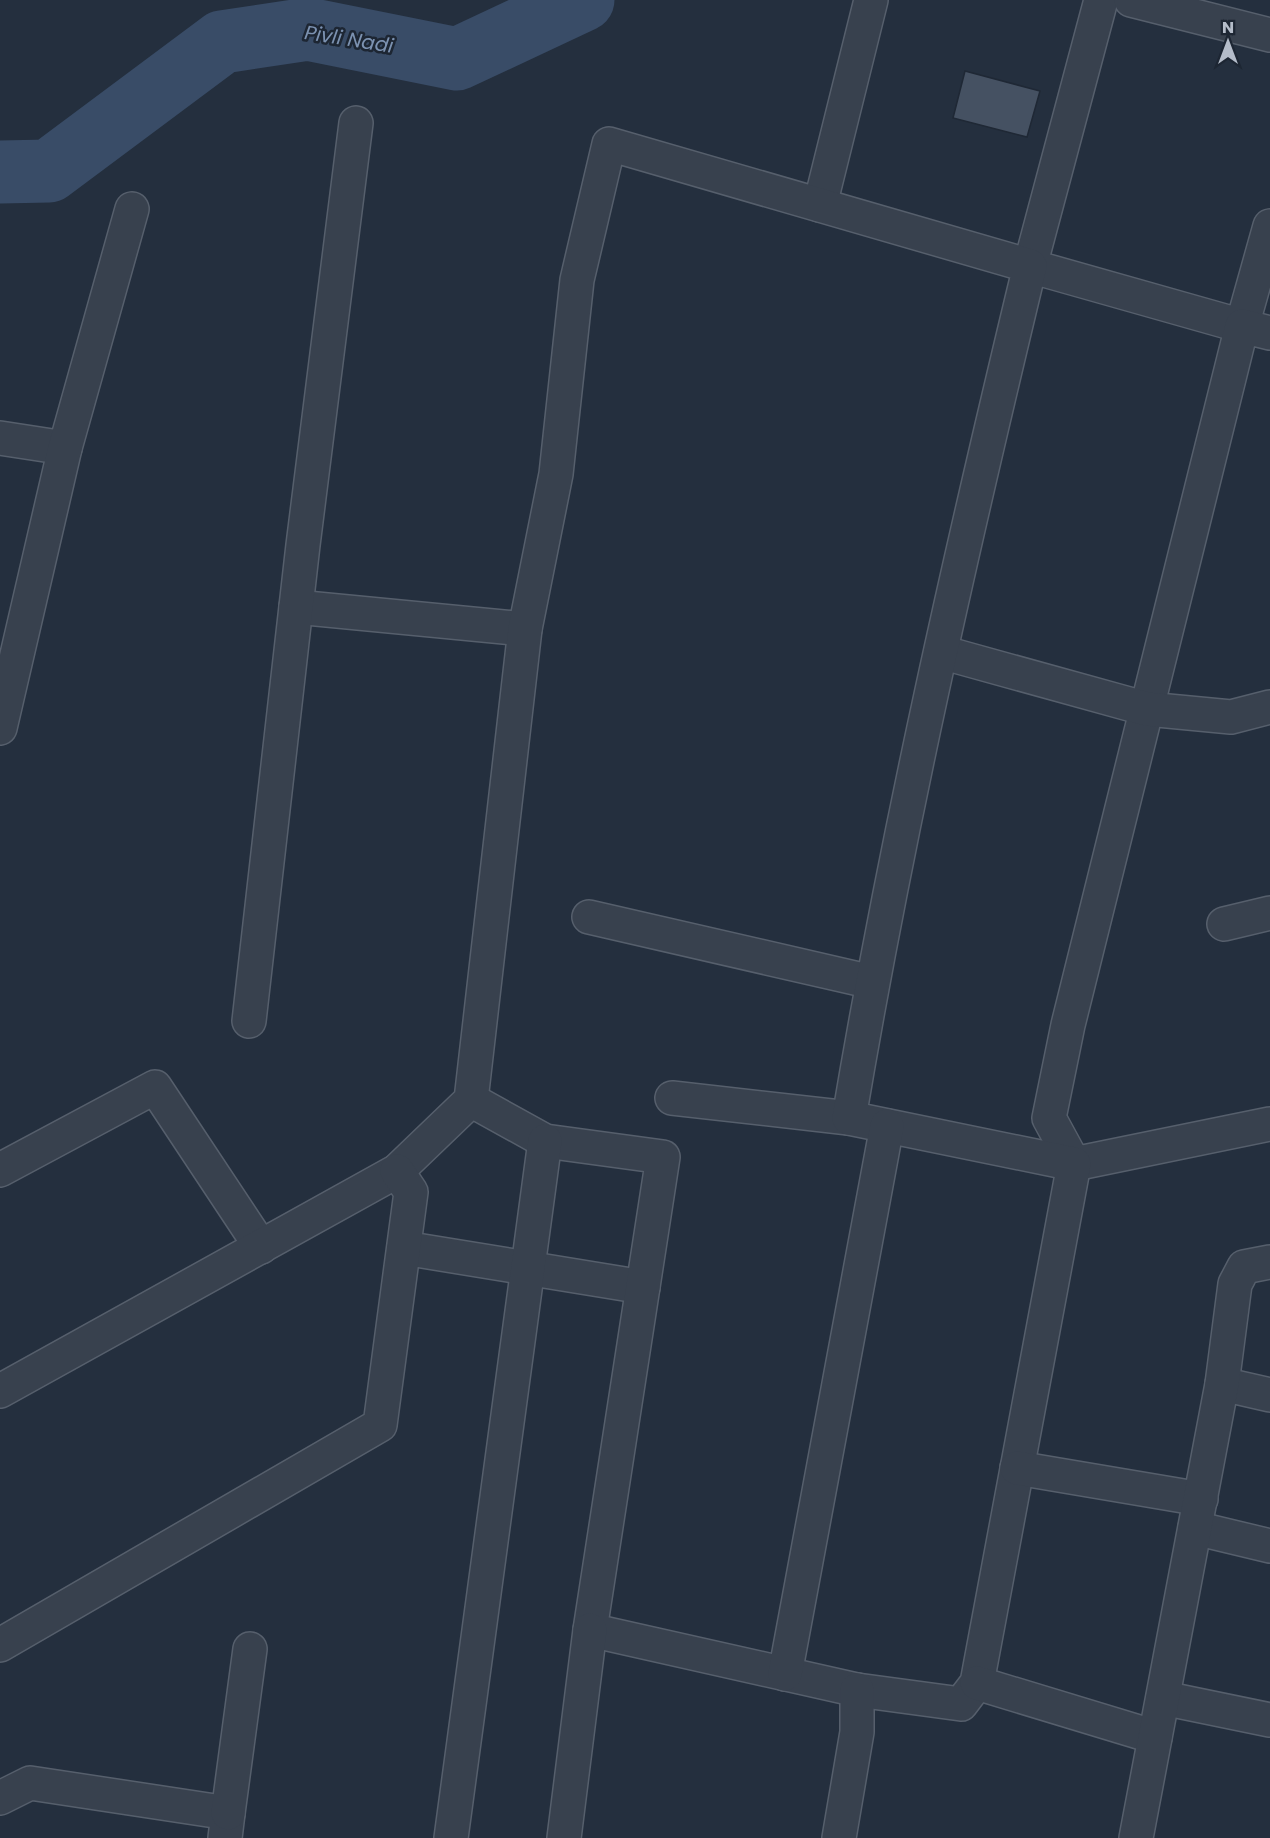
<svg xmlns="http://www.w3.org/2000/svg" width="1270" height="1838" viewBox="0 0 1270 1838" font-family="Poppins,sans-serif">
<rect width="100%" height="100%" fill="#242f3e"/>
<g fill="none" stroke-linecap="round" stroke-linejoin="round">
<path stroke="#394c67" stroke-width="63" d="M0 172 49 171 222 42 308 29 457 59 583 0"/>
</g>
<path fill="#455162" stroke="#1f2835" stroke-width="1.5" d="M965 71 1040 91 1027 137 953 118Z"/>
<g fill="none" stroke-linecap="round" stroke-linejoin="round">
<g stroke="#565f6c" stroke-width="36">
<g id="minor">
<path d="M1101 0 1030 266 1242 326 1270 226"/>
<path d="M1131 0 1270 35"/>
<path d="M820 205 871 0"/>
<path d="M1270 333 1242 326 1068 1025 1049 1118 1074 1164 1270 1124"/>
<path d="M0 438 65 448"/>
<path d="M296 607 525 629"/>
<path d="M941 652 1147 709 1231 717 1270 707"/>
<path d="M0 728 65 448 132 209"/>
<path d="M589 917 872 982"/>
<path d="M1224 924 1270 913"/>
<path d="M249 1021 303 545 356 123"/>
<path d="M672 1098 849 1118"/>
<path d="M0 1170 155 1087 261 1247"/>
<path d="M404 1248 643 1287"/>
<path d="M1222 1384 1270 1395"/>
<path d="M0 1391 397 1171 471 1100 525 629 556 474 577 280 609 144 1030 266C962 548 897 832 849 1118L1074 1164 977 1683 961 1704 857 1690 590 1630 663 1157 545 1141 471 1100"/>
<path d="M1017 1468 1201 1499"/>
<path d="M1195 1528 1270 1546"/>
<path d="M0 1645 380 1425 411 1192 397 1171"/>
<path d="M785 1674 887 1126"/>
<path d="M977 1683 1155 1737"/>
<path d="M1163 1698 1270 1720"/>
<path d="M0 1798 30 1783 228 1813 225 1838"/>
<path d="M228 1813 250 1649"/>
<path d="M451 1838 545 1141"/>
<path d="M564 1838 590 1630"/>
<path d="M839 1838 857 1732V1690"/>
<path d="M1136 1838 1222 1384 1235 1284 1244 1267 1270 1262"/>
</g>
</g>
<use href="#minor" stroke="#38414e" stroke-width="33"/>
</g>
<g text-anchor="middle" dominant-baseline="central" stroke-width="5" stroke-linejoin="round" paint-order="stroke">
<g font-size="20" font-style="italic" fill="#7c92b1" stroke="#1d2633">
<text transform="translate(349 39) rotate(9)">Pivli Nadi</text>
</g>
</g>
<g transform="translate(1228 42)" stroke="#1d2633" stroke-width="4.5" paint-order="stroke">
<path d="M0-4.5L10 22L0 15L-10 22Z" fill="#b4bcc9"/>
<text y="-9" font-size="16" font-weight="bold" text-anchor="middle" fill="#b4bcc9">N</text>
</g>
</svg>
